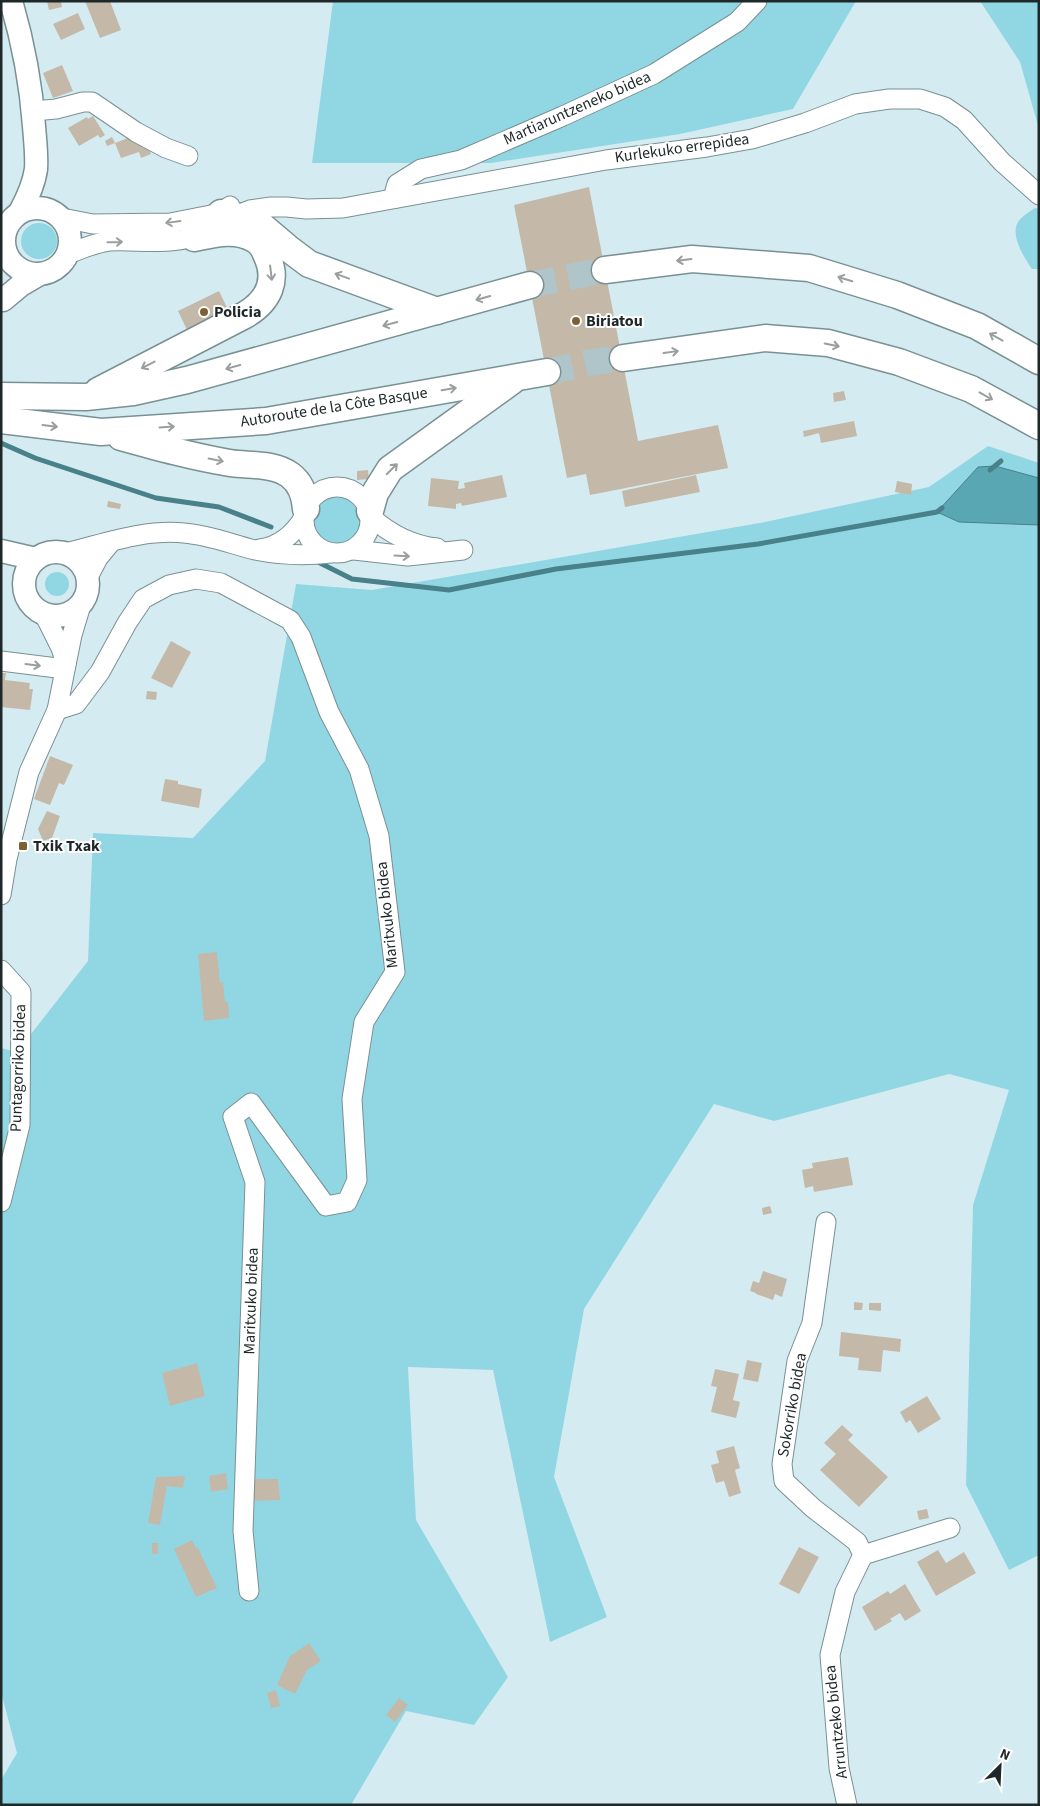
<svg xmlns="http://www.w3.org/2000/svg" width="1040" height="1806" viewBox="0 0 1040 1806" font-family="'Source Sans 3',sans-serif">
<rect width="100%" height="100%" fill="#d4ecf1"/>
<g fill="#91d7e3">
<path d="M333 1H856L793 109 680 134 491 163H312Z"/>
<path d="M980 1H1039V129L1020 62Z"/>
<path d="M1035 208 1039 209V269H1032C1025 259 1011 237 1017 224 1020 217 1029 212 1035 208Z"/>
<circle cx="39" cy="241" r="18"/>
<path d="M988 446 1039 463V1555L1009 1570 966 1485 973 1205 1009 1090 949 1074 774 1121 714 1104 584 1309 554 1477 607 1617 550 1642 493 1370 408 1367 416 1520 508 1677 474 1725 406 1711 351 1805H1V1780L17 1753 1 1692V1048L17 1052 88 961 93 833 193 838 265 761 296 584 372 590 765 522 929 487Z"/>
<circle cx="337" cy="521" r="24"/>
<circle cx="57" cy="584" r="12"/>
</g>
<path fill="#5aa7b4" stroke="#48818a" d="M995 466 1039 478V525L959 522 937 512 978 467Z"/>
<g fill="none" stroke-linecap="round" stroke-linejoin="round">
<g stroke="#48818a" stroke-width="5">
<path d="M1 443 35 458 156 498 219 507 271 527"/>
<path d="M990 470 1001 461"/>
<path d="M316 561 352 579 449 590 556 569 758 544 937 512 942 508"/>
</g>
</g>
<g fill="#c4b9a8">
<path d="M47 1H61L62 7 49 10Z"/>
<path d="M85 1H110L121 30 100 38Z"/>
<path d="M78 13 85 29 61 40 53 24Z"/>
<path d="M62 65 73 91 53 98 43 73Z"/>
<path d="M93 116 105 135 100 138 98 135 79 146 68 128 87 117 88 119Z"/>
<path d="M133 136 140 140 143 148 148 147 151 154 141 158 139 152 121 158 115 143Z"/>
<path d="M112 137 115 143 107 146 105 141Z"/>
<path d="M589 187 638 441 718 425 728 468 590 495 586 474 567 478 514 205Z"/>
<path d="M219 291 230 314 189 334 178 311Z"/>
<path d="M844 391 846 400 834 402 833 393Z"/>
<path d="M854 421 857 436 821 443 819 433 804 437 803 431Z"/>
<path d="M368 470 369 479 357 480V471Z"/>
<path d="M502 475 507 497 462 506 461 503 456 504V509L428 506 431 478 459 481 458 489 465 488 464 483Z"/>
<path d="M696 475 700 492 625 507 622 491Z"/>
<path d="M897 481 912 484 911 495 895 492Z"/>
<path d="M108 501 121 504 120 509 107 507Z"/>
<path d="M171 641 191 652 172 688 151 678Z"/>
<path d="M1 673H6L5 680 30 683 29 689H33L30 710 1 707Z"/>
<path d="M147 691 157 692 156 700 146 699Z"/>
<path d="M50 756 73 765 64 785 59 783 50 805 34 799Z"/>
<path d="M165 779 178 781V784L202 789 199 808 161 801Z"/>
<path d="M47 811 60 816 52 838 43 841 38 829Z"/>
<path d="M217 952 220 983 223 982 225 1002H228L229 1018 204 1021 198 954Z"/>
<path d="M848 1157 853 1185 814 1192 813 1186 805 1188 802 1170 813 1168 812 1163Z"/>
<path d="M770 1206 772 1213 763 1215 762 1208Z"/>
<path d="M763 1271 787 1279 782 1297 775 1294 773 1300 756 1294V1293L750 1291 753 1281 759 1283Z"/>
<path d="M854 1302 863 1303 862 1310H854Z"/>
<path d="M869 1303H881V1311L869 1310Z"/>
<path d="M841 1332 901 1339 900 1352 883 1350 881 1372 858 1370 859 1358 839 1356Z"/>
<path d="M747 1360 762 1363 758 1382 743 1379Z"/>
<path d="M197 1363 205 1396 170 1406 162 1373Z"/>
<path d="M715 1369 739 1374 733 1400 740 1402 736 1418 711 1412 717 1387 711 1386Z"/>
<path d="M927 1396 941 1419 918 1433 910 1420 906 1423 900 1412Z"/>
<path d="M842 1425 853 1435 848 1440 888 1477 859 1507 820 1470 836 1454 824 1443Z"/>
<path d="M734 1446 740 1468 735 1470 741 1493 729 1497 724 1481 716 1483 711 1465 719 1463 716 1451Z"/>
<path d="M226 1473 228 1489 211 1492 209 1476Z"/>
<path d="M185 1476 183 1488 167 1486 160 1525 148 1523 156 1477Z"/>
<path d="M248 1479H278L280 1500 250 1501Z"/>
<path d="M927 1509 929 1518 919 1520 917 1511Z"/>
<path d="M192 1540 196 1548H198L217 1588 196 1597 174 1549Z"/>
<rect x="152" y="1543" width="6" height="11"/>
<path d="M799 1547 819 1557 799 1594 779 1584Z"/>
<path d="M938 1550 946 1563 964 1552 976 1573 936 1596 917 1562Z"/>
<path d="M905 1584 921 1611 905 1621 900 1613 890 1619 892 1621 875 1631 862 1607 888 1591 890 1594Z"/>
<path d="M309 1643 321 1661 307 1670 295 1694 277 1685 290 1656Z"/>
<path d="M276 1690 280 1706 271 1708 267 1693Z"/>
<path d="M399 1698 408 1705 395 1722 386 1715Z"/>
</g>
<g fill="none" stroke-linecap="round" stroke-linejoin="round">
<g stroke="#b0c5c9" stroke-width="26" stroke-dasharray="26 13" stroke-linecap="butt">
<path d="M530 285 605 270"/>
<path d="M547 372 587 363 623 358"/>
</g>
<g stroke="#799094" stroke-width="21">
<g id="minor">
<path d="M33 111 56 109 83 102H92L136 132 166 148 188 156"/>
<path d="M396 198 395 191 397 184 421 169 461 160 563 116 654 74 737 22 757 1"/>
<path d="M232 217 250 210 271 207H287L306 209 343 208 606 160 707 147 752 139 805 123 855 104 889 99H920L945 107 964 120 1002 162 1039 195"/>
<path d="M62 218 93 224 170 223 221 213 230 206"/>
<path d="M68 254C82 249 94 243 109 241 140 239 177 248 205 231"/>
<circle cx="337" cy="520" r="33"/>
<path d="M371 517C390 534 410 545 437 548"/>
<path d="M260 549C280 546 294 534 304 517"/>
<path d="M354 550 408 556 463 550"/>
<path d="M65 553C104 544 143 529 184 533 209 535 231 544 255 550 280 555 305 556 331 553"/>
<path d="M88 577 98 558 112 541"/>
<path d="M44 614 61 648 66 664"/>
<path d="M1 661 65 669"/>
<path d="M57 710 76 704 100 672 127 623 143 599 169 585 196 579 221 583 290 620 301 637 329 712 359 769 379 836 395 972 364 1022 352 1099 357 1180 347 1202 326 1206 251 1103 233 1117 255 1182 243 1531 249 1591"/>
<path d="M1 895 7 859 29 772 57 710 72 635 81 605"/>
<path d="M1 970 21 992 20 1125 1 1202"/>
<path d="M826 1222 812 1323 797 1361 782 1464 784 1481 813 1508 857 1542 863 1555"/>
<path d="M863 1555 950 1528"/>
<path d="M847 1805 839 1768 830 1655 845 1592 863 1555"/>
</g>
</g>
<g stroke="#799094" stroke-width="25">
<g id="major">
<path d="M11 1C23 42 31 84 34 126 35 140 37 155 36 169 34 184 27 199 20 212"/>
<circle cx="37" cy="241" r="33"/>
<path d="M3 300 21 285 40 274"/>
<path d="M1 551 36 559"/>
<circle cx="56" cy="584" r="32"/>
</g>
</g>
<g stroke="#799094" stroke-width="29">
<g id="highway">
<path d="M221 213 239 217 263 227 289 249 309 264 437 311"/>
<path d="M605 270 692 259 809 268 897 295 977 326 1039 361"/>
<path d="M623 358 765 338 828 343 899 362 971 389 1039 426"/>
<path d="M98 391 245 315C269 301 279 280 266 254 264 248 260 242 254 239 235 228 214 234 194 238"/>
<path d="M1 396 86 397 133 392 187 380 530 285"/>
<path d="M1 420 101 432 266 421 547 372"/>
<path d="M121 437C157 447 193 457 230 463 249 466 274 463 290 475 301 483 305 495 306 509"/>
<path d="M370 511 375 493 390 469 512 381"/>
</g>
</g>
<use href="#minor" stroke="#fff" stroke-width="19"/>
<use href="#major" stroke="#fff" stroke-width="22"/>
<use href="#highway" stroke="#fff" stroke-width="26"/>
</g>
<defs><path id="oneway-shaft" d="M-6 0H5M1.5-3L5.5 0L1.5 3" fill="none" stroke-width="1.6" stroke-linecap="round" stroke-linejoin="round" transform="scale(1.25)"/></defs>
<g stroke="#9a9e9f">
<use href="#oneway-shaft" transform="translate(173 222) rotate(172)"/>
<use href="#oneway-shaft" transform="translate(115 242) rotate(-1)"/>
<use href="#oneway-shaft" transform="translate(684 260) rotate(173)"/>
<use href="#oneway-shaft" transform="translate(271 273) rotate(83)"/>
<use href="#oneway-shaft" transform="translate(342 276) rotate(-160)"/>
<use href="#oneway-shaft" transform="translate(845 279) rotate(-163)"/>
<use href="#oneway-shaft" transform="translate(483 298) rotate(164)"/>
<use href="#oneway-shaft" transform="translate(390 324) rotate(165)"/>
<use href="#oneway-shaft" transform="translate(996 337) rotate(-151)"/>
<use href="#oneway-shaft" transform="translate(832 345) rotate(12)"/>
<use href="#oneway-shaft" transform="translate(671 352) rotate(-8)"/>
<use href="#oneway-shaft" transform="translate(148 365) rotate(153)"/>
<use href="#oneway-shaft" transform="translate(233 367) rotate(165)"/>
<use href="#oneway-shaft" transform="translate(449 389) rotate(-9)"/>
<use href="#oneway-shaft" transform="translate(986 396) rotate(29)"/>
<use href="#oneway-shaft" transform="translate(50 426) rotate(7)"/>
<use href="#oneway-shaft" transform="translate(167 427) rotate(-4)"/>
<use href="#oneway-shaft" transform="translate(216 460) rotate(11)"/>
<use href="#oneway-shaft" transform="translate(392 469) rotate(-45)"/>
<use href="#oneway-shaft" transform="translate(402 556) rotate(3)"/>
<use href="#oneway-shaft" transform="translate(33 665) rotate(7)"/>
</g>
<g fill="#7b6133" stroke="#fff" stroke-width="2">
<circle cx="204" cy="312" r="5"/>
<circle cx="576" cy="321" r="5"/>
<rect x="18" y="841" width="10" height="10" rx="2.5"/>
</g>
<g text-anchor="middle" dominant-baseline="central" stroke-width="4" stroke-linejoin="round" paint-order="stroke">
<g font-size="16" fill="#1f2829" stroke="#fff">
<text transform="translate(577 108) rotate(-24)">Martiaruntzeneko bidea</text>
<text transform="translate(682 148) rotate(-8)">Kurlekuko errepidea</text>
<text transform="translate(334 407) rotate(-9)">Autoroute de la Côte Basque</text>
<text transform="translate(387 915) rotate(-96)">Maritxuko bidea</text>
<text transform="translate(18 1068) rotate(-88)">Puntagorriko bidea</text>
<text transform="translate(251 1301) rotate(-88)">Maritxuko bidea</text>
<text transform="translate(792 1405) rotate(-80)">Sokorriko bidea</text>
<text transform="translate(836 1722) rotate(-96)">Arruntzeko bidea</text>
</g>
<g font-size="16" font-weight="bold" fill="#1f2829" stroke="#fff" text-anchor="start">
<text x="214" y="312">Policia</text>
<text x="586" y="321">Biriatou</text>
<text x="33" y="846">Txik Txak</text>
</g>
</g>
<rect width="1040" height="1806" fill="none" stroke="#1f2829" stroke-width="5"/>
<g transform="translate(1000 1766) rotate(24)" stroke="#ffffff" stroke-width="4" paint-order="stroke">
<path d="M0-4L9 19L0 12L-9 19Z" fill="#1f2829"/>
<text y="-8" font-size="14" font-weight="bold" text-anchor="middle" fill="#1f2829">N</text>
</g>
</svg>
